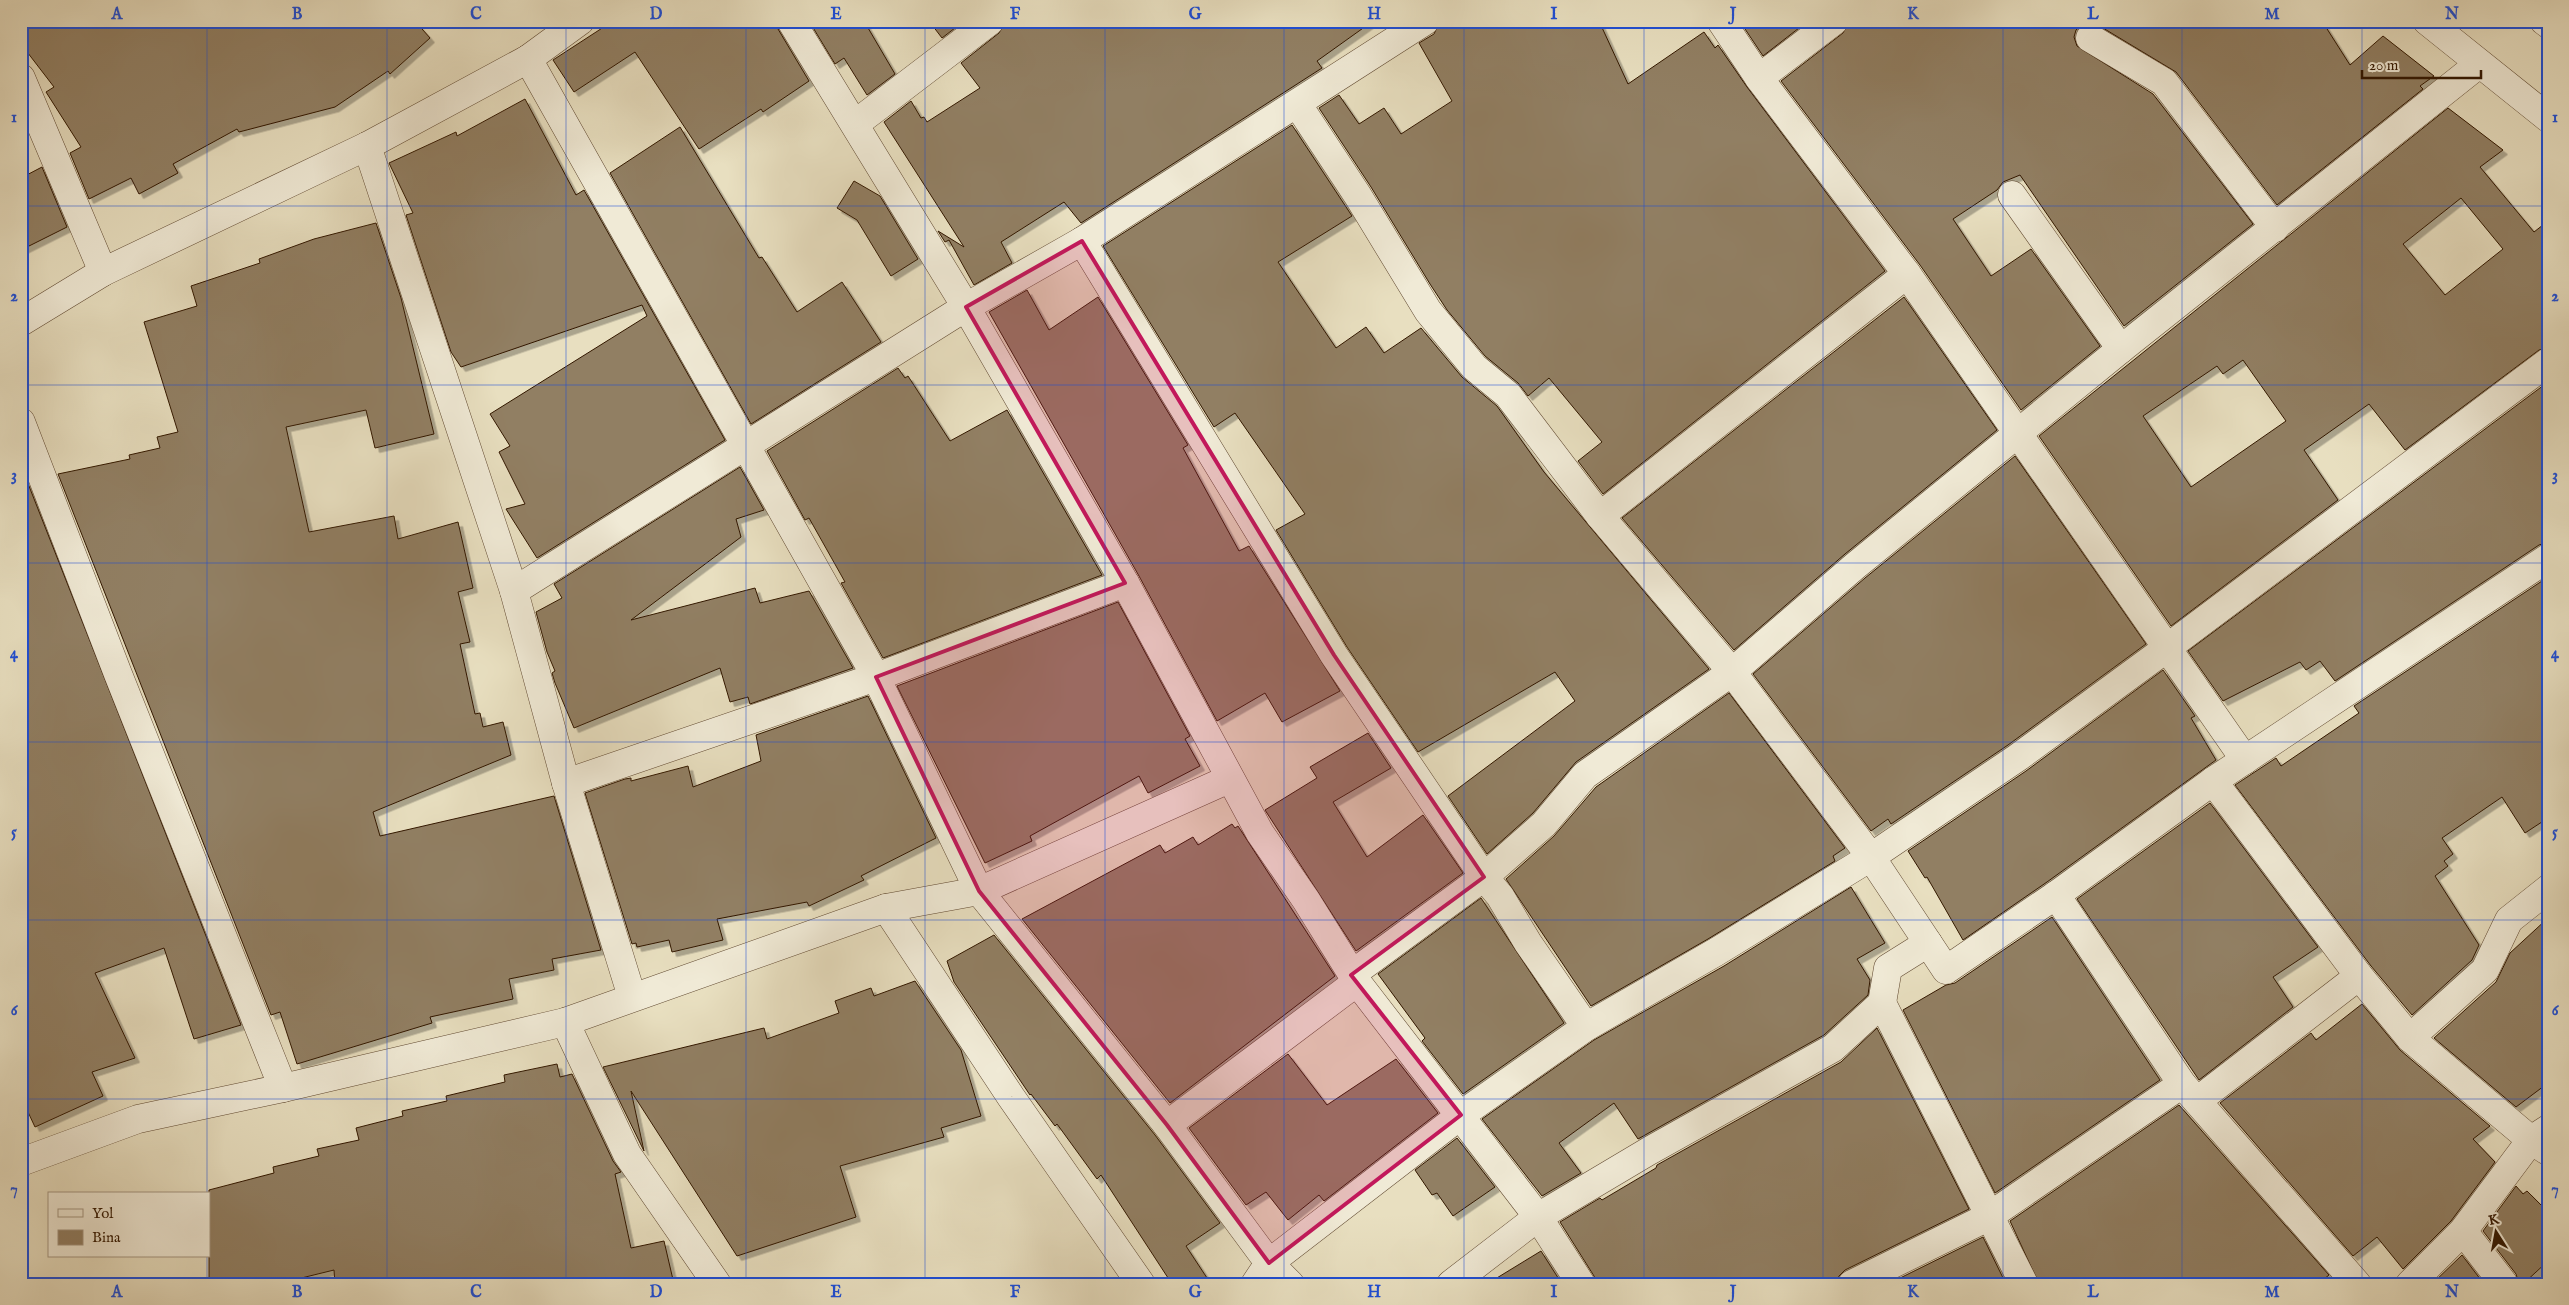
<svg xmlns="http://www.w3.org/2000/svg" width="2569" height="1305" viewBox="0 0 2569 1305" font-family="'IM FELL English',serif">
<defs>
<filter id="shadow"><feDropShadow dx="4.5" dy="4.5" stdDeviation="0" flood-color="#0004"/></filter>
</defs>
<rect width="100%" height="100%" fill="#e8dfc0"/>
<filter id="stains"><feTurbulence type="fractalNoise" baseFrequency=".004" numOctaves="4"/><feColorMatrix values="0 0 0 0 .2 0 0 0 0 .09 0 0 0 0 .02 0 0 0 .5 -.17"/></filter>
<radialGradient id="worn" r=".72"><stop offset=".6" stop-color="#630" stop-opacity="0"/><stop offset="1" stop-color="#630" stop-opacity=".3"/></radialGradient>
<g fill="#917f64" stroke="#321701" fill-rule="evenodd" filter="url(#shadow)">
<path d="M21 21H415L430 38 390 74 388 71 335 107 239 132 237 129 173 164 178 173 139 194 131 178 89 199 70 153 81 147 46 92 54 87 21 44Z"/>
<path d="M613 21H775L778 29 809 81 763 112 761 109 699 149 635 52 574 92 553 60Z"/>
<path d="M809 21H864L895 74 867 95 844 58 835 64Z"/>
<path d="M929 21H964L942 38Z"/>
<path d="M1005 21H1373L1317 61 1322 68 1081 223 1064 202 1001 242 1012 263 974 285 949 240 945 242 938 231 964 247 884 122 911 101 921 118 924 117 927 122 980 88 961 63 999 33Z"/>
<path d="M1440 21H1599L1628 84 1704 32 1715 48 1718 45 1747 87 1885 271 1603 494 1578 461 1602 442 1549 378 1528 396 1518 383 1485 356 1447 310 1430 284 1371 187 1319 108 1339 95 1359 124 1384 108 1401 134 1452 101 1419 43 1434 34Z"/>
<path d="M1749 21H1808L1763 56 1743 26Z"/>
<path d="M1849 21H2322L2350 65 2383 36 2434 76 2420 86 2423 89 2277 205 2176 72 2098 25 2090 22 2082 25 2076 30 2074 37 2077 46 2153 94 2253 224 2124 326 2020 175 2003 182 1997 190 1953 219 1991 276 2031 249 2100 346 2021 410 1920 265 1781 81 1843 33Z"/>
<path d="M525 99 576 195 584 190 725 440 537 558 506 509 525 504 499 452 510 446 490 414 647 316 642 305 461 367 451 352 406 215 413 213 389 163 456 132 457 136Z"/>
<path d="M2448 108 2503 150 2480 167 2534 232 2548 221V347L2539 350 2405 450 2369 404 2304 450 2338 500 2171 626 2039 436ZM2461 198 2503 249 2445 295 2403 244ZM2243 360 2286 421 2191 487 2143 416 2217 366 2223 374Z"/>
<path d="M1292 125 1352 216 1278 262 1336 348 1366 327 1384 353 1421 328 1462 377 1497 406 1544 472 1709 669 1576 762 1533 813 1487 854 1448 796 1575 701 1555 672 1418 752 1347 647 1276 530 1305 514 1235 413 1214 427 1103 246Z"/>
<path d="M680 127 759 258 762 257 797 312 842 282 881 342 751 424 610 173Z"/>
<path d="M42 167 67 227 21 250V178Z"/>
<path d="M854 181 880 196 918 259 891 276 857 220 837 208Z"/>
<path d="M376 223 401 298 434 434 375 448 366 410 286 427 309 532 394 516 398 539 458 522 473 588 458 592 470 642 460 644 475 714 480 713 483 727 503 722 511 755 373 812 380 836 554 796 601 950 552 959 554 970 509 979 513 999 430 1017 432 1023 297 1064 280 1012 271 1015 58 474 130 459 129 455 160 448 157 437 178 432 144 322 197 306 191 286 260 263 259 259 314 239Z"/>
<path d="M1027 290 1049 330 1098 297 1188 445 1183 448 1239 551 1249 546 1340 691 1282 722 1265 693 1217 721 1139 576 989 312Z"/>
<path d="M1904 297 1997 430 1845 554 1734 650 1622 518Z"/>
<path d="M898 368 905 378 908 376 950 441 1007 410 1102 575 883 658 841 583 845 582 809 518 805 520 767 451Z"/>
<path d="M2548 382V542L2539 545 2335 681 2320 661 2306 670 2300 662 2223 701 2188 651Z"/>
<path d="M2015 456 2146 644 2008 745 1891 824 1888 819 1871 831 1753 674 1865 578Z"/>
<path d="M740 467 764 510 736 519 741 537 631 620 755 588 760 603 809 591 853 668 750 704 748 697 730 702 720 668 574 728 555 683 552 673 555 671 547 652 536 612 562 598 554 584Z"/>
<path d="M27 481 241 1025 194 1039 164 948 95 973 135 1058 92 1072 103 1096 35 1127 21 1097V482Z"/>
<path d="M2548 577V818L2525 833 2502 797 2442 838 2453 854 2444 861 2448 866 2435 876 2479 945 2472 960 2412 1015 2371 966 2235 785 2276 758 2281 766 2359 713 2354 706Z"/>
<path d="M1118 602 1190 736 1185 739 1200 766 1148 793 1139 776 1030 836 1032 841 985 863 897 686Z"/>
<path d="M2163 670 2195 716 2191 718 2216 760 2047 882 1963 940 1927 877 1925 878 1908 851 2026 771Z"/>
<path d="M1729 693 1845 848 1833 856 1835 861 1708 939 1591 1006 1506 879 1554 836 1596 787Z"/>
<path d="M868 696 936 838 861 876 864 880 809 906 807 902 717 919 723 940 672 952 669 940 637 947 636 943 632 944 585 793 625 779 631 778V781L688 766 693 787 761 761 756 735Z"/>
<path d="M1368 733 1391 768 1333 802 1367 857 1423 815 1463 873 1356 951 1265 810 1317 778 1310 767Z"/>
<path d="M2210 803 2318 947 2273 977 2293 1007 2199 1080 2077 899Z"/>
<path d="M1232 824 1235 828 1238 826 1335 976 1170 1103 1022 919 1160 845 1165 853 1193 837 1198 845Z"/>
<path d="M1851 887 1885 943 1857 959 1870 980 1868 995 1824 1035 1638 1139 1614 1103 1559 1143 1581 1173 1542 1196 1482 1119 1594 1040 1724 966Z"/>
<path d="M1481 898 1564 1023 1463 1094 1422 1041 1425 1038 1378 974Z"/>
<path d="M2052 917 2160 1080 1995 1193 1903 1010 1946 985 1955 983Z"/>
<path d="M2548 918V1083L2516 1107 2434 1038 2496 982 2510 953Z"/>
<path d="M994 935 1155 1135 1220 1223 1186 1246 1211 1284H1172L1101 1175 1097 1179 1057 1124 1055 1126 1031 1094 1030 1095 954 982 947 961Z"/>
<path d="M915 981 961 1050 981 1116 941 1128 944 1137 840 1166 856 1217 737 1256 631 1091 644 1151 603 1067 764 1028 767 1039 839 1013 835 1001 871 988 874 996Z"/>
<path d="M2362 1004 2400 1050 2490 1126 2473 1139 2495 1162 2451 1221 2403 1269 2377 1237 2353 1256 2220 1103 2311 1033 2316 1040Z"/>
<path d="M1877 1028 1969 1209 1845 1270 1839 1276 1836 1284H1597L1594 1276 1560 1222 1600 1198 1602 1200 1656 1168 1657 1165 1841 1062Z"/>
<path d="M1288 1054 1327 1105 1396 1059 1438 1113 1324 1201 1319 1195 1288 1220 1266 1192 1246 1205 1189 1128Z"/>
<path d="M557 1064 560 1077 572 1074 613 1161 621 1172 615 1174 631 1248 664 1241 674 1284H335L334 1270 277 1284H209V1190L274 1173 273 1167 319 1156 317 1149 359 1140 356 1128 403 1116 402 1111 447 1101 446 1096 505 1082 504 1075Z"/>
<path d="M2179 1105 2329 1275 2318 1284H2039L2010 1221Z"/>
<path d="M1457 1138 1495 1187 1453 1216 1437 1193 1432 1195 1415 1170Z"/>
<path d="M2516 1186 2523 1194 2527 1191 2548 1212V1261L2523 1284H2519L2516 1274 2483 1231Z"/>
<path d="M1983 1237 2006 1284H1888Z"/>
<path d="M1541 1251 1562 1284H1487Z"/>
<path d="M2462 1255 2484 1284H2432Z"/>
</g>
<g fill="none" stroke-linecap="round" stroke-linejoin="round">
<g stroke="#604931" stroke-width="29">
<g id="minor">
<path d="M791 21 966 307 1125 583 1260 833 1306 900 1357 982 1538 1217 1581 1284"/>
<path d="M1721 21 1759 78 1907 274 2245 760"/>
<path d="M2090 38 2164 82 2275 228"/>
<path d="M528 59 876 677 979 891 1167 1125 1269 1263 1290 1284"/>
<path d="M21 78 103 272"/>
<path d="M1759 78 1834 21"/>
<path d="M1298 105 1358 196 1428 311 1474 367 1508 395 1600 516 1732 672 1871 857 1946 970 2056 895 2213 781 2548 558"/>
<path d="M855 124 990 21"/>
<path d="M367 146 514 591 566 783 876 677 1125 583"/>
<path d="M2012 195 2121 349"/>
<path d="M1082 241 1334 655 1484 877 1500 896 1528 943 1586 1027"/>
<path d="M21 322 103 272 367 146 528 59 580 21"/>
<path d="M21 422 118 674 283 1088"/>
<path d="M1600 516 1907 274"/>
<path d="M514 591 966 307 1082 241 1425 21"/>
<path d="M2213 781 2359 976 2410 1038 2531 1140 2548 1129"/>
<path d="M566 783 632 997"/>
<path d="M2056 895 2182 1084 2357 1284"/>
<path d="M886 908 1011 1097 1141 1284"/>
<path d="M1352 974 1484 877 1544 824 1585 775 1732 672 1855 566 2121 349 2479 64"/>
<path d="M1882 1003 2024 1284"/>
<path d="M565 1022 627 1154 717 1284"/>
<path d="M2410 1038 2485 970 2509 920 2548 889"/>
<path d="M2197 1101 2359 976"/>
<path d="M1167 1125 1357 982"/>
<path d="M21 1162 138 1119 283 1088 565 1022 886 908 979 891 1229 779"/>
<path d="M2463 1231 2504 1284"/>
<path d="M1255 1284 1269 1263 1461 1115 1586 1027 1716 952 1871 857 2017 758 2167 648 2548 362"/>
<path d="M1451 1284 1538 1217 1649 1151 1833 1048 1882 1003 1888 968 1928 943"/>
<path d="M1852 1284 1988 1217 2182 1084"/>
<path d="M2410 1284 2463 1231 2531 1140 2546 1150"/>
</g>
</g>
<g stroke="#604931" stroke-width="29">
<g id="tertiary">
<path d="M2427 21 2548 118"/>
<path d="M2544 21 2548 24"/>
</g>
</g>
<use href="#minor" stroke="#f0ead6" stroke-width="28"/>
<use href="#tertiary" stroke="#f0ead6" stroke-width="28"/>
</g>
<path fill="#c2185b" fill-opacity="0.2" stroke="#c2185b" stroke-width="4" stroke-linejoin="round" d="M1082 241 1334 655 1484 877 1351 975 1461 1115 1269 1263 1167 1125 979 891 876 677 1125 583 966 307Z"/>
<path fill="none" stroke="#1d4ed8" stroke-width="1" stroke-opacity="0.55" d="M207 21V1194M387 21V1284M566 21V1284M746 21V1284M925 21V1284M1105 21V1284M1284 21V1284M1464 21V1284M1644 21V1284M1823 21V1284M2003 21V1284M2182 21V1284M2362 21V1284M21 206H2548M21 385H2548M21 563H2548M21 742H2548M21 920H2548M21 1099H2548M207 1256V1284"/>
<rect width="2569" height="1305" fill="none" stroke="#e8dfc0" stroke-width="55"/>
<rect x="48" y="1192" width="162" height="65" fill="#f0ead6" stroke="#a49681"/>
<rect x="58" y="1209" width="25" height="8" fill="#f0ead6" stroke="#a49681"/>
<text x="92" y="1218" font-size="15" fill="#321701">Yol</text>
<rect x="58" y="1230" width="25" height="15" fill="#917f64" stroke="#a49681"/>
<text x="92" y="1242" font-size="15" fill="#321701">Bina</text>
<g transform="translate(2496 1232) rotate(349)" stroke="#f0ead6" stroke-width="4" paint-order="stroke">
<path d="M0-4L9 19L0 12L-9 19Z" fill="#321701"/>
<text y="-8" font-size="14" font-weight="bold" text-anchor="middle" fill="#321701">K</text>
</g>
<path d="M2362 70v8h119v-8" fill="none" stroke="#321701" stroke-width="2.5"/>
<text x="2369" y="70" font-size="15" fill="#321701" stroke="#f0ead6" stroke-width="4" paint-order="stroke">20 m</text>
<rect x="28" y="28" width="2514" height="1250" fill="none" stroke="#1d4ed8" stroke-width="2"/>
<g font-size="16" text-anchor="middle" font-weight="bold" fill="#1d4ed8">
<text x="117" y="19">A</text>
<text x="297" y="19">B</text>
<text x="476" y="19">C</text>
<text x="656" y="19">D</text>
<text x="836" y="19">E</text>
<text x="1015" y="19">F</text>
<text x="1195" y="19">G</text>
<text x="1374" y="19">H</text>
<text x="1554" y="19">I</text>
<text x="1733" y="19">J</text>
<text x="1913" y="19">K</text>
<text x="2093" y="19">L</text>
<text x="2272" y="19">M</text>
<text x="2452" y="19">N</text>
<text x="14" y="122">1</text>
<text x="2555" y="122">1</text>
<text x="14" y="301">2</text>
<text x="2555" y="301">2</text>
<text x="14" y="480">3</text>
<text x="2555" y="480">3</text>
<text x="14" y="658">4</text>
<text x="2555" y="658">4</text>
<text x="14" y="837">5</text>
<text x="2555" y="837">5</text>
<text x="14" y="1015">6</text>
<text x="2555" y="1015">6</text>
<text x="14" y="1194">7</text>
<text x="2555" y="1194">7</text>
<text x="117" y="1297">A</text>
<text x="297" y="1297">B</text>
<text x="476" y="1297">C</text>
<text x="656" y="1297">D</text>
<text x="836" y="1297">E</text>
<text x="1015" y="1297">F</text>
<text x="1195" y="1297">G</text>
<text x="1374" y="1297">H</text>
<text x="1554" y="1297">I</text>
<text x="1733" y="1297">J</text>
<text x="1913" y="1297">K</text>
<text x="2093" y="1297">L</text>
<text x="2272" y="1297">M</text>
<text x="2452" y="1297">N</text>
</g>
<rect width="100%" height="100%" filter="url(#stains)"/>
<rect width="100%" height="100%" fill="url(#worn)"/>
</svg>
